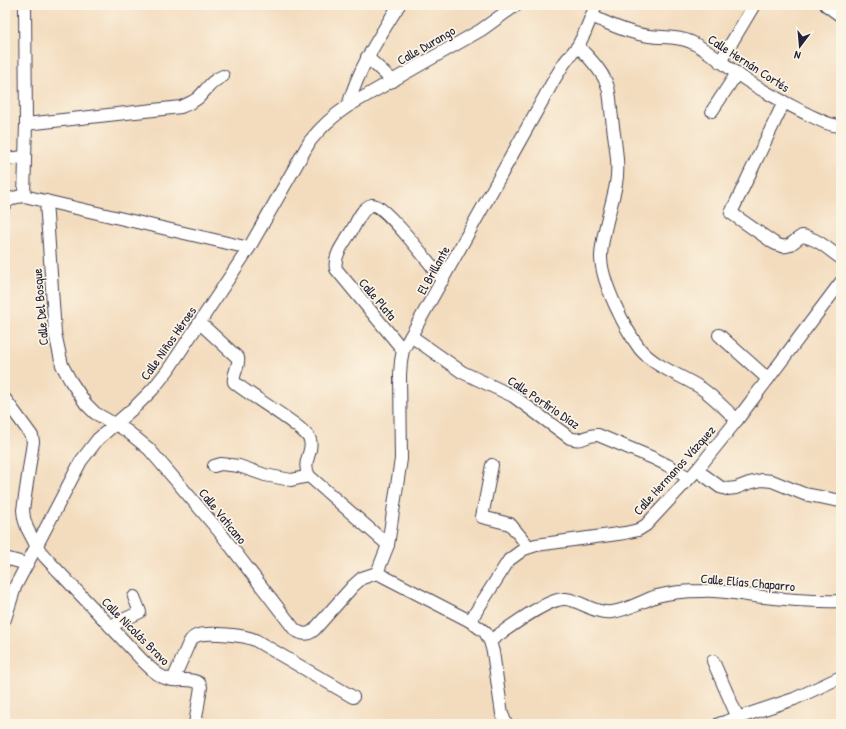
<svg xmlns="http://www.w3.org/2000/svg" width="846" height="729" viewBox="0 0 846 729" font-family="'Patrick Hand',sans-serif">
<rect width="100%" height="100%" fill="#fcf5e5"/>
<filter id="ink" filterUnits="userSpaceOnUse"><feTurbulence type="fractalNoise" baseFrequency=".025" numOctaves="2"/><feDisplacementMap in="SourceGraphic" scale="8" xChannelSelector="R" yChannelSelector="G"/><feConvolveMatrix kernelMatrix="1 2 1 2 8 2 1 2 1" color-interpolation-filters="sRGB"/></filter>
<filter id="wash" filterUnits="userSpaceOnUse"><feTurbulence type="fractalNoise" baseFrequency=".012" numOctaves="4" result="noise"/><feDisplacementMap in="SourceGraphic" scale="16" xChannelSelector="R" yChannelSelector="G"/><feGaussianBlur stdDeviation="0.9" result="paint"/><feColorMatrix in="noise" values="0 0 0 0 0 0 0 0 0 0 0 0 0 0 0 0 0 1.4 0 .05"/><feComposite in="paint" operator="in"/></filter>
<g filter="url(#wash)">
<rect width="100%" height="100%" fill="#f3dcbe"/>
</g>
<g filter="url(#ink)">
<g fill="none" stroke-linecap="round" stroke-linejoin="round">
<g stroke="#413e4f" stroke-width="14">
<g id="minor">
<path d="M826 5 841 16"/>
<path d="M592 16C610 25 628 33 649 36 663 38 677 36 691 42 712 52 731 71 751 83 769 95 788 104 807 114 818 119 829 126 841 126"/>
<path d="M578 46C588 57 600 68 606 82 611 92 610 106 612 118 614 139 620 163 616 184 612 207 601 235 601 258 602 283 625 329 640 349 655 367 681 375 701 388 714 397 725 409 737 420"/>
<path d="M367 57 393 81"/>
<path d="M720 62 754 5"/>
<path d="M784 102 731 213 774 243C789 251 790 243 802 236 817 238 829 250 841 258"/>
<path d="M348 106C358 69 379 37 399 5"/>
<path d="M712 111 737 73"/>
<path d="M26 124 181 107C187 104 194 102 199 97 207 89 212 80 223 76"/>
<path d="M5 159 25 157"/>
<path d="M24 196 26 124 25 5"/>
<path d="M46 201 55 333 62 365 70 380 86 404 95 413 127 431 149 449 219 531 295 630C302 634 307 636 314 630L353 586 362 578 377 573"/>
<path d="M5 204C10 198 16 197 24 196L249 248"/>
<path d="M200 323 238 358C240 366 232 374 234 382 248 395 305 426 310 440 314 452 301 461 309 476L388 545"/>
<path d="M719 335 768 379"/>
<path d="M411 336 462 372 513 396 570 438C583 443 586 434 598 435L653 458 667 465 689 478"/>
<path d="M403 350 336 269C333 255 345 242 352 230 357 222 362 207 372 205 384 203 433 268 443 280"/>
<path d="M5 399 32 436 33 442 23 510 24 518 27 528 37 547 45 557 142 660C151 669 160 679 174 680 182 681 191 678 199 683L201 687 195 724"/>
<path d="M492 465 482 517 510 524 529 547"/>
<path d="M214 466 221 464 239 466 265 475 291 480 309 476"/>
<path d="M697 470 720 487 727 489 736 488 749 483 762 480 772 481 804 494 841 501"/>
<path d="M5 558 27 564"/>
<path d="M377 573 388 545 401 459 400 375 401 361 403 350 555 78 565 62 578 46 585 32 596 5"/>
<path d="M377 573 470 621 485 632 490 641 493 652 502 714 506 724"/>
<path d="M5 619 15 587 81 461 98 439 137 405 153 389 168 370 249 248 310 141C321 127 333 116 348 106L481 30 516 5"/>
<path d="M470 621 509 560 524 549 536 545 625 533 638 530 646 525 697 470 737 420 841 282"/>
<path d="M110 626 140 612 134 597"/>
<path d="M490 641C506 630 548 597 566 599 582 601 594 614 612 612 628 610 642 601 657 596 672 592 688 591 702 591 718 590 732 593 747 595 778 599 810 602 841 601"/>
<path d="M713 661 738 718"/>
<path d="M173 680 189 643C191 639 194 636 199 635 209 632 245 635 255 640L353 697"/>
<path d="M719 724 794 699 841 677"/>
</g>
</g>
<use href="#minor" stroke="#fff" stroke-width="12"/>
</g>
</g>
<g text-anchor="middle" dominant-baseline="central" stroke-width="3.5" stroke-linejoin="round" paint-order="stroke">
<g font-size="13" fill="#22223b" stroke="#fcf5e5">
<text transform="translate(426 45) rotate(-30)">Calle Durango</text>
<text transform="translate(749 63) rotate(33)">Calle Hernán Cortés</text>
<text transform="translate(433 270) rotate(-61)">El Brillante</text>
<text transform="translate(378 299) rotate(50)">Calle Plata</text>
<text transform="translate(40 307) rotate(-95)">Calle Del Bosque</text>
<text transform="translate(168 343) rotate(-55)">Calle Niños Héroes</text>
<text transform="translate(544 402) rotate(34)">Calle Porfirio Díaz</text>
<text transform="translate(674 470) rotate(-48)">Calle Hermanos Vázquez</text>
<text transform="translate(223 516) rotate(51)">Calle Vaticano</text>
<text transform="translate(748 582) rotate(5)">Calle Elías Chaparro</text>
<text transform="translate(136 631) rotate(45)">Calle Nicolás Bravo</text>
</g>
</g>
<rect width="846" height="729" fill="none" stroke="#fcf5e5" stroke-width="20"/>
<g transform="translate(800 46) rotate(196)" stroke="#fcf5e5" stroke-width="3" paint-order="stroke">
<path d="M0-3L7 15L0 10L-7 15Z" fill="#22223b"/>
<text y="-6" font-size="11" font-weight="bold" text-anchor="middle" fill="#22223b">N</text>
</g>
</svg>
